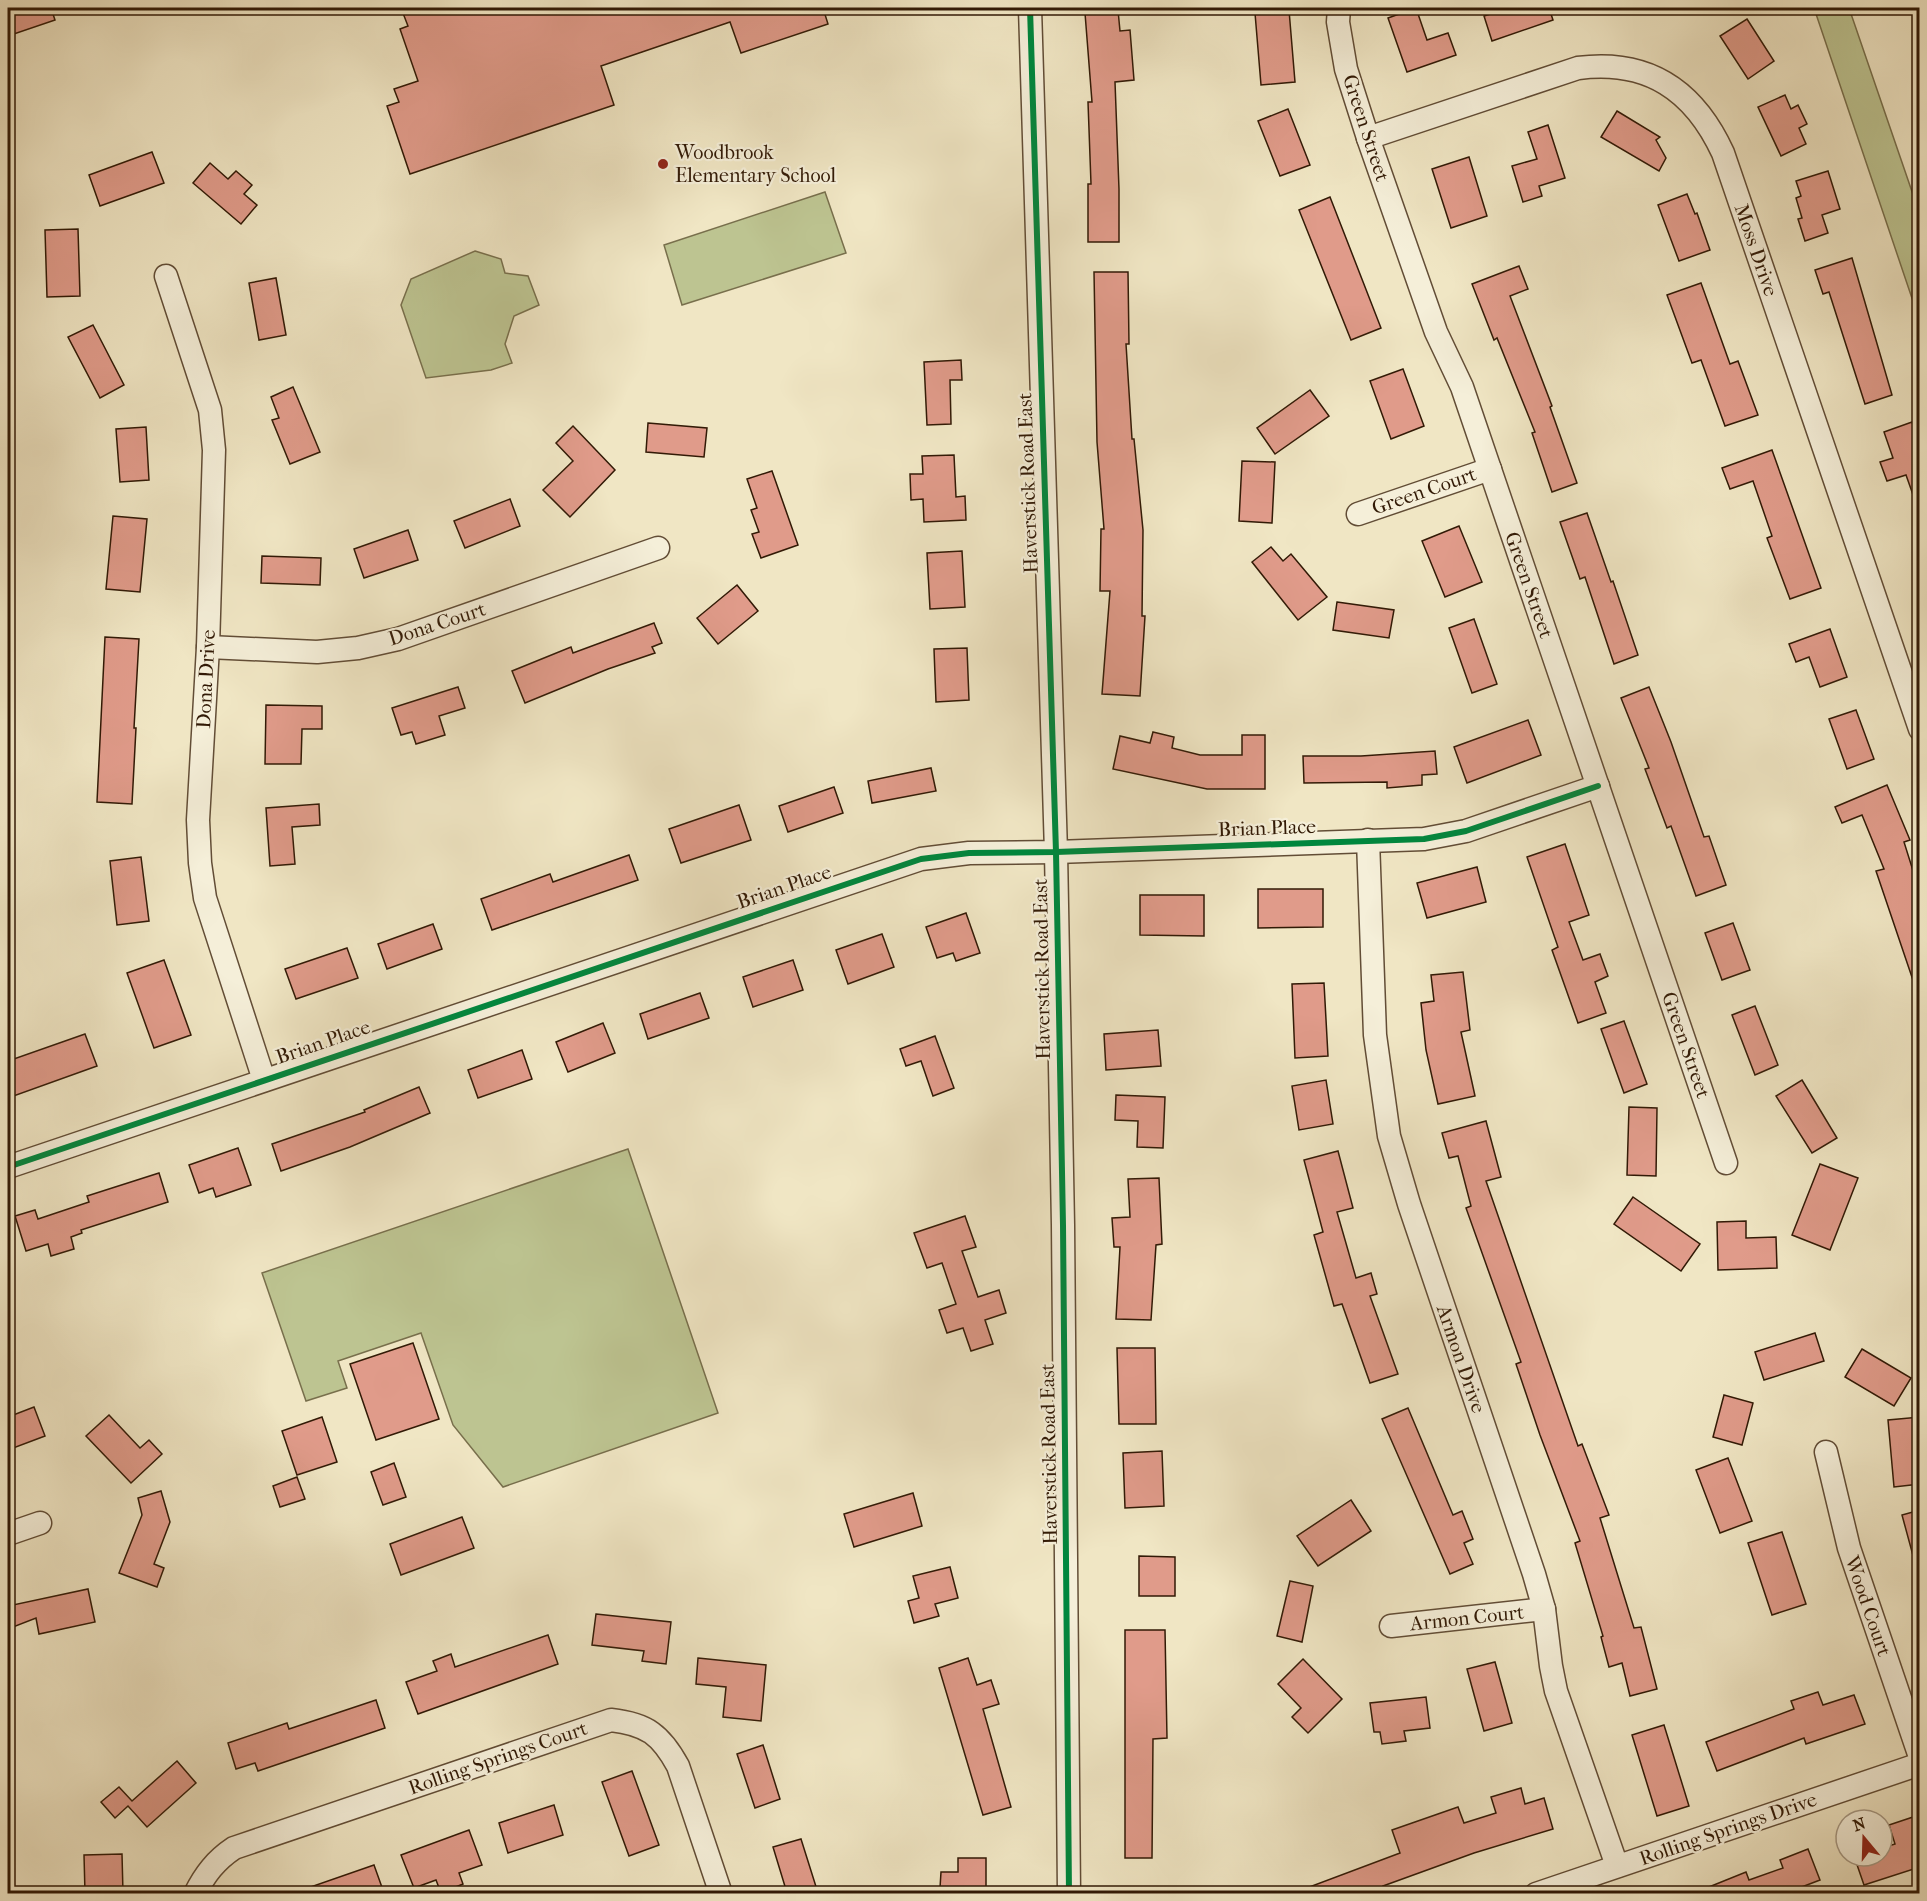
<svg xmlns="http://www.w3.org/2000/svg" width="1927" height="1901" viewBox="0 0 1927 1901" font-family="'IM FELL French Canon',serif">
<rect width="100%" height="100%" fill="#f0e6c4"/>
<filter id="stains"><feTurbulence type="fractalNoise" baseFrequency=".00333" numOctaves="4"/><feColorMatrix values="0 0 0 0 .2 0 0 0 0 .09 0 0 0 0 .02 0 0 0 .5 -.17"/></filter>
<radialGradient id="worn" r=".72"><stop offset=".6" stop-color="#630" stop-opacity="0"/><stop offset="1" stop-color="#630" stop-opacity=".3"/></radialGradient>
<g fill="#bdc491" stroke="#786f4c" stroke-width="1.5">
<path d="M1814 8H1849L1919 212V319Z"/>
<path d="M825 192 846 253 682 305 664 245Z"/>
<path d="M475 251 501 259 505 273 528 276 539 305 514 316 505 344 512 363 491 370 426 378 401 305 411 279Z"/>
<path d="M628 1149 718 1413 503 1487 453 1425 421 1333 338 1361 347 1388 306 1401 262 1273Z"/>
</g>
<g fill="#e09b8a" stroke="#321a06" stroke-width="1.5">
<path d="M8 8H51L55 20 8 36Z"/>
<path d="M401 8H823L828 24 741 53 730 22 601 66 614 105 410 174 387 106 399 102 394 89 418 81 400 29 408 26Z"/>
<path d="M1416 8 1427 40 1448 33 1456 55 1407 72 1388 18Z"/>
<path d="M1510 8H1549L1553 20 1492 41 1484 16Z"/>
<path d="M1118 10 1120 31 1130 30 1134 80 1115 82 1119 189V242H1088V184H1091L1088 102H1092L1085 13Z"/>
<path d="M1289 10 1295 82 1261 85 1255 13Z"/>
<path d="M1747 19 1774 61 1748 79 1720 36Z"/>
<path d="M1785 95 1791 109 1798 105 1807 124 1799 128 1806 144 1781 156 1758 107Z"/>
<path d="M1288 109 1310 165 1280 176 1258 121Z"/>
<path d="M1617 111 1660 137 1656 140 1666 158 1659 171 1601 137Z"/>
<path d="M1548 125 1565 178 1539 186 1542 196 1523 202 1512 166 1537 159 1528 132Z"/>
<path d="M152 152 164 183 100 206 89 175Z"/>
<path d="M1469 157 1487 216 1451 228 1432 169Z"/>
<path d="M210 163 228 179 236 171 252 185 244 194 257 205 241 224 193 183Z"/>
<path d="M1828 171 1840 209 1822 215 1828 233 1805 241 1798 219 1802 218 1796 198 1801 196 1796 181Z"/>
<path d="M1687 194 1695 214 1697 213 1710 250 1679 261 1658 205Z"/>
<path d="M1330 197 1381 328 1351 340 1299 210Z"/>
<path d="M78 229 80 296 47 297 45 230Z"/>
<path d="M1852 258 1892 395 1865 404 1829 292 1823 294 1815 270Z"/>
<path d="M1519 266 1528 289 1510 296 1552 406 1550 407 1577 483 1552 492 1532 433 1535 432 1497 338 1494 340 1472 284Z"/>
<path d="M1094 272H1128L1129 344H1126L1132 439H1134L1143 530 1142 616H1145L1140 696 1102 694 1110 591H1100L1101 529H1104L1097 442Z"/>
<path d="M276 278 286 335 259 340 249 283Z"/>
<path d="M1701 283 1730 364 1738 361 1758 415 1725 426 1701 360 1692 363 1667 295Z"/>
<path d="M93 325 124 385 100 398 68 337Z"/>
<path d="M961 360 962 380H950L951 424 927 425 924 362Z"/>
<path d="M1403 369 1424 426 1391 439 1370 381Z"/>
<path d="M293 387 320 452 290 464 272 420 279 418 271 397Z"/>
<path d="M1310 390 1329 416 1275 454 1257 428Z"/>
<path d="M1912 422 1920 445V505L1917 506 1906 475 1887 481 1880 462 1893 458 1884 432Z"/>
<path d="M648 423 707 428 704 457 646 452Z"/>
<path d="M573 426 615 470 570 517 543 490 573 461 556 443Z"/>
<path d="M146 427 149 480 120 482 116 429Z"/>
<path d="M1772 450 1821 588 1790 599 1767 538 1772 536 1753 481 1730 489 1722 468Z"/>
<path d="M954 455 956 497 965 496 966 520 924 522 923 499 911 500 910 474H923L922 456Z"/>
<path d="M1242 461 1275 462 1272 523 1239 521Z"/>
<path d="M772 471 798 545 761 558 752 534 759 532 751 510 757 508 747 479Z"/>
<path d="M510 499 520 526 465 548 454 521Z"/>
<path d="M1587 513 1611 582 1613 581 1638 655 1614 664 1585 577 1580 579 1560 522Z"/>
<path d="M113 516 147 519 140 592 106 589Z"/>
<path d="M1459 526 1482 582 1445 597 1422 541Z"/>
<path d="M408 530 418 560 364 578 354 549Z"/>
<path d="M1271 547 1283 561 1291 554 1327 597 1298 620 1252 562Z"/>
<path d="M962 551 965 607 930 609 927 553Z"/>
<path d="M262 556 321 558 320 585 261 583Z"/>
<path d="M737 585 758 611 718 644 697 618Z"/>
<path d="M1337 602 1394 610 1389 638 1333 630Z"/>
<path d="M1474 619 1497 684 1472 693 1449 628Z"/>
<path d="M654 623 662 643 652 647 655 653 608 669 525 703 512 671 571 647 573 653Z"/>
<path d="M1830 629 1847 677 1820 687 1809 657 1796 662 1789 644Z"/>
<path d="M105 637 139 639 134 728H136L132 804 97 802Z"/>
<path d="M967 648 969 700 936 702 934 649Z"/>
<path d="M458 687 465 708 439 716 445 735 416 744 412 732 401 735 392 708Z"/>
<path d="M1649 687 1671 742 1704 837 1709 836 1726 885 1696 896 1671 826 1667 828 1645 769 1649 768 1621 698Z"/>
<path d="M266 705 322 706V729H302L301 764H265Z"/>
<path d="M1856 710 1874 759 1847 769 1829 719Z"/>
<path d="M1528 720 1541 755 1467 783 1454 747Z"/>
<path d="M1153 732 1174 737 1172 748 1200 755H1242V735H1265V789H1207L1113 769 1120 736 1150 743Z"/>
<path d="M1435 751 1437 774 1422 775V785L1387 788V782L1304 783 1303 756H1361Z"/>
<path d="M931 768 936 791 872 803 868 781Z"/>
<path d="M1887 785 1910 840 1904 842 1920 893V992H1917L1876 871 1884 869 1862 815 1842 823 1835 807Z"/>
<path d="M834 787 843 813 788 832 779 806Z"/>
<path d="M319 804 320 825 292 827 295 864 270 866 266 808Z"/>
<path d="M739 805 751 840 681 863 669 829Z"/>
<path d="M1565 844 1589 915 1569 922 1583 960 1600 954 1608 976 1595 982 1606 1013 1578 1023 1552 950 1558 947 1527 857Z"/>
<path d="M629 855 638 880 492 930 481 899 550 874 553 882Z"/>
<path d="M141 857 149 921 117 925 110 861Z"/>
<path d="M1477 867 1486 902 1427 918 1417 883Z"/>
<path d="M1258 889H1323V927L1258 928Z"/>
<path d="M1140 895H1204V936L1140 935Z"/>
<path d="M966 913 980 953 956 961 953 953 937 958 926 927Z"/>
<path d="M1733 923 1750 970 1722 980 1705 933Z"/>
<path d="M433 924 442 949 387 969 378 944Z"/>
<path d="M882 934 894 967 848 984 836 950Z"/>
<path d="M347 948 358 978 296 999 285 969Z"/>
<path d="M164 960 191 1035 154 1048 127 973Z"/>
<path d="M793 960 803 990 753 1007 743 977Z"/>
<path d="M1463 972 1470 1030 1461 1032 1475 1096 1438 1104 1426 1050 1421 1003 1434 1001 1431 975Z"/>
<path d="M1324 983 1328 1056 1295 1058 1292 984Z"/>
<path d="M700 993 709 1018 648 1039 640 1014Z"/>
<path d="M1755 1006 1778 1065 1755 1075 1732 1015Z"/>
<path d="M1624 1021 1647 1084 1624 1093 1601 1029Z"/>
<path d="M603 1023 615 1053 568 1072 556 1042Z"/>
<path d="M1158 1030 1161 1066 1106 1070 1104 1034Z"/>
<path d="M85 1034 97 1066 8 1098V1061Z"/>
<path d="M935 1036 954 1088 933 1096 921 1061 906 1066 900 1049Z"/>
<path d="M522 1050 532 1079 478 1098 468 1070Z"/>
<path d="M1326 1080 1333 1124 1299 1130 1292 1086Z"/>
<path d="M1802 1080 1837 1138 1812 1153 1776 1096Z"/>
<path d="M419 1087 430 1113 350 1147 281 1171 272 1144 365 1112 364 1110Z"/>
<path d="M1116 1095 1165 1097 1163 1148 1137 1147 1138 1121 1115 1120Z"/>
<path d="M1629 1107 1657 1108 1656 1176 1627 1175Z"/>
<path d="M1486 1121 1501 1177 1486 1181 1578 1446 1582 1444 1609 1515 1600 1518 1634 1628 1641 1627 1657 1689 1630 1696 1622 1663 1609 1667 1601 1637 1603 1636 1575 1543 1580 1541 1540 1435 1516 1364 1521 1362 1466 1208 1471 1206 1458 1156 1449 1158 1442 1133Z"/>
<path d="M238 1148 251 1185 216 1197 213 1188 199 1193 189 1165Z"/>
<path d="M1338 1151 1353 1208 1337 1212 1356 1278 1371 1273 1377 1294 1370 1296 1398 1374 1370 1383 1342 1304 1334 1306 1314 1235 1323 1232 1304 1160Z"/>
<path d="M1820 1164 1858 1178 1830 1250 1792 1235Z"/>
<path d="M159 1173 168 1202 81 1230 82 1233 71 1237 74 1249 51 1256 48 1244 26 1251 15 1216 35 1210 38 1219 89 1202 87 1196Z"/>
<path d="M1159 1178 1162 1244 1156 1245 1151 1320 1116 1319 1120 1247H1114L1112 1218 1130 1217 1128 1179Z"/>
<path d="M1633 1197 1700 1244 1681 1271 1614 1224Z"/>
<path d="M965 1216 976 1247 962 1251 978 1297 999 1290 1006 1313 985 1320 993 1344 971 1351 963 1328 947 1333 939 1310 956 1304 942 1263 927 1268 914 1233Z"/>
<path d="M1746 1221V1238L1776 1237 1777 1268 1718 1270 1717 1222Z"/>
<path d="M1815 1333 1824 1361 1764 1380 1755 1352Z"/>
<path d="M413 1343 439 1419 376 1440 350 1364Z"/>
<path d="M1117 1348H1155L1156 1424H1119Z"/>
<path d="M1862 1349 1911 1378 1894 1406 1845 1377Z"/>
<path d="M1724 1395 1753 1403 1742 1445 1713 1437Z"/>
<path d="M34 1407 45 1436 8 1450V1417Z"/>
<path d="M1408 1408 1453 1515 1462 1511 1473 1539 1464 1543 1473 1564 1450 1574 1382 1419Z"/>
<path d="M109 1415 140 1448 149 1440 162 1454 131 1483 86 1436Z"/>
<path d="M322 1417 337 1462 297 1475 282 1431Z"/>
<path d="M1920 1417V1484L1894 1487 1888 1420Z"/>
<path d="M1162 1451 1164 1506 1125 1508 1123 1453Z"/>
<path d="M1728 1458 1752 1521 1720 1533 1696 1470Z"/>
<path d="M394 1463 406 1497 383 1505 371 1472Z"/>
<path d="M297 1477 305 1499 280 1507 273 1486Z"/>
<path d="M161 1491 170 1522 154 1564 164 1568 157 1587 119 1573 142 1515 138 1498Z"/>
<path d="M913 1493 922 1526 854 1547 844 1514Z"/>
<path d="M1351 1500 1371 1531 1318 1566 1297 1536Z"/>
<path d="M1920 1510V1563H1915L1902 1515Z"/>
<path d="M462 1517 474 1548 401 1575 390 1544Z"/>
<path d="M1782 1532 1806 1604 1772 1615 1748 1543Z"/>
<path d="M1139 1556 1175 1557V1596H1139Z"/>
<path d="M950 1567 958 1598 935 1604 939 1616 914 1623 908 1601 919 1598 913 1576Z"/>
<path d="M1290 1581 1313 1586 1302 1642 1277 1636Z"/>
<path d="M88 1589 95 1622 39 1634 36 1618 8 1629V1606Z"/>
<path d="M596 1614 671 1622 666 1664 642 1661 644 1651 592 1645Z"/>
<path d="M1125 1630H1165L1167 1738 1153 1739 1152 1858H1125Z"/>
<path d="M548 1635 558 1664 418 1714 406 1682 437 1671 433 1661 451 1654 455 1667Z"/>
<path d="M698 1658 766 1665 761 1721 723 1717 726 1687 696 1684Z"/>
<path d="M968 1658 977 1685 991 1680 999 1704 983 1709 1011 1807 983 1815 939 1668Z"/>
<path d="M1303 1659 1342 1699 1308 1733 1292 1717 1301 1708 1278 1684Z"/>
<path d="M1495 1662 1512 1723 1484 1731 1467 1669Z"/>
<path d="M1818 1692 1823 1705 1854 1695 1865 1724 1806 1744 1804 1738 1717 1771 1706 1742 1794 1709 1791 1701Z"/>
<path d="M1426 1697 1430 1728 1404 1731 1406 1741 1382 1744 1380 1732H1374L1370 1703Z"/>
<path d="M376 1700 385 1728 258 1771 255 1763 236 1769 228 1743 287 1723 289 1729Z"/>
<path d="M1664 1725 1689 1806 1657 1816 1632 1735Z"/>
<path d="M763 1745 780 1799 755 1808 737 1754Z"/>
<path d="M177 1761 196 1783 147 1827 128 1806 115 1818 101 1802 119 1787 132 1801Z"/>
<path d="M632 1771 659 1845 629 1856 602 1782Z"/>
<path d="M1521 1788 1525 1804 1544 1798 1553 1829 1474 1853 1383 1886 1385 1891 1377 1893H1296V1892L1400 1853 1392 1830 1458 1807 1464 1823 1496 1813 1491 1797Z"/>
<path d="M554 1805 563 1835 508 1853 499 1823Z"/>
<path d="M1913 1817 1920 1835V1867L1864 1885 1854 1856H1882V1848L1895 1844 1889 1825Z"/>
<path d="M469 1830 482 1865 459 1873 463 1884 441 1893 436 1880 414 1888 401 1855Z"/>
<path d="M801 1839 818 1893H787L773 1847Z"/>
<path d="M1808 1849 1820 1880 1786 1893H1694L1746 1872 1749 1880 1783 1868 1780 1860Z"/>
<path d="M122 1854 123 1893H85L84 1855Z"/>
<path d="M958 1858H986V1893H959V1888H940L941 1872H958Z"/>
<path d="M374 1865 384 1893H299V1891Z"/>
</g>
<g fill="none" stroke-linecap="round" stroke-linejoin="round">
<g stroke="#624d36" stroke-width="25">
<g id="minor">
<path d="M1030 8 1056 852 1063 1225 1069 1894"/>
<path d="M1339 8 1338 22 1346 69 1368 138 1436 332 1462 387 1726 1163"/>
<path d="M1368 138 1578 68C1648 59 1694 90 1723 153L1920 729"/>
<path d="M166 276 210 410 214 450 208 647 198 820 200 863 205 898 264 1080"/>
<path d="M1358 514 1490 469"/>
<path d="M208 647 317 652 358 648 398 639 658 548"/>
<path d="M1368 840 1375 1035 1389 1136 1409 1204 1534 1574 1544 1609 1551 1666 1556 1691 1617 1866"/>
<path d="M8 1167 921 859 969 853 1056 852 1424 839 1466 831 1598 786"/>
<path d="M1826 1452 1849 1548 1920 1757"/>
<path d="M8 1534 40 1523"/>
<path d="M1391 1626 1544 1609"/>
<path d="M195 1894C205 1874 216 1860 234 1848L611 1720C647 1724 661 1735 678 1766L721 1894"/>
<path d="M1536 1894 1920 1764"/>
</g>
</g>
<use href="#minor" stroke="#f5efd9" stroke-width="22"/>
<g stroke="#f5efd9" stroke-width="10">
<g id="cycleway">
<path d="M1030 8 1056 852 1063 1225 1069 1894"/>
<path d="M8 1167 921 859 969 853 1056 852 1424 839 1466 831 1598 786"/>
</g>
</g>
<use href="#cycleway" stroke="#00873e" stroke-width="6"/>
</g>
<circle fill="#8f2418" stroke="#f5efd9" stroke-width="2" cx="663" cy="164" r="6"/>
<g text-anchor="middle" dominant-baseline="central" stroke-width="4.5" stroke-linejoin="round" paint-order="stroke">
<g font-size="20" fill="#321a06" stroke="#f5efd9">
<text transform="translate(1366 128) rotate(72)">Green Street</text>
<text transform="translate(1756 250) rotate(71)">Moss Drive</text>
<text transform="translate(1028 483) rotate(-92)">Haverstick Road East</text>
<text transform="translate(1424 491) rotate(-19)">Green Court</text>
<text transform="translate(1529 585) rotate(71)">Green Street</text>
<text transform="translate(437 624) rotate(-18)">Dona Court</text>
<text transform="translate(206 679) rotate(-87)">Dona Drive</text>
<text transform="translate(1267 828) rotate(-2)">Brian Place</text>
<text transform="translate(784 887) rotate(-19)">Brian Place</text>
<text transform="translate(1042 969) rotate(-91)">Haverstick Road East</text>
<text transform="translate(323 1042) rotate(-19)">Brian Place</text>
<text transform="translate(1686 1045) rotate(71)">Green Street</text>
<text transform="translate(1461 1359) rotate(71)">Armon Drive</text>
<text transform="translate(1049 1454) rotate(-91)">Haverstick Road East</text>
<text transform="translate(1868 1606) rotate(71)">Wood Court</text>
<text transform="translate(1467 1618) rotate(-6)">Armon Court</text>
<text transform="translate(498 1758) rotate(-19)">Rolling Springs Court</text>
<text transform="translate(1728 1829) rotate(-19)">Rolling Springs Drive</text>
</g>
<g font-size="20" fill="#321a06" stroke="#f5efd9" text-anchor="start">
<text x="675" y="152">Woodbrook<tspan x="675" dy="23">Elementary School</tspan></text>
</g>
</g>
<rect width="1927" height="1901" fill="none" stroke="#f0e6c4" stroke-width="30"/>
<rect x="9" y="9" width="1909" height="1883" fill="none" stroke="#321a06" stroke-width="3"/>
<rect x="15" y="15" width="1897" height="1871" fill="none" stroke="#321a06" stroke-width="1.5"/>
<g transform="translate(1864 1838) rotate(341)"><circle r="28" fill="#f5efd9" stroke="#a79a85" stroke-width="1.5"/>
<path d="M0-4.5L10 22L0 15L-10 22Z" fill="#8f2418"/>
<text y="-9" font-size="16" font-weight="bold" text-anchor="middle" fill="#321a06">N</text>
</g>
<rect width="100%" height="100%" filter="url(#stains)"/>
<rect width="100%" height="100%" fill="url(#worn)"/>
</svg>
